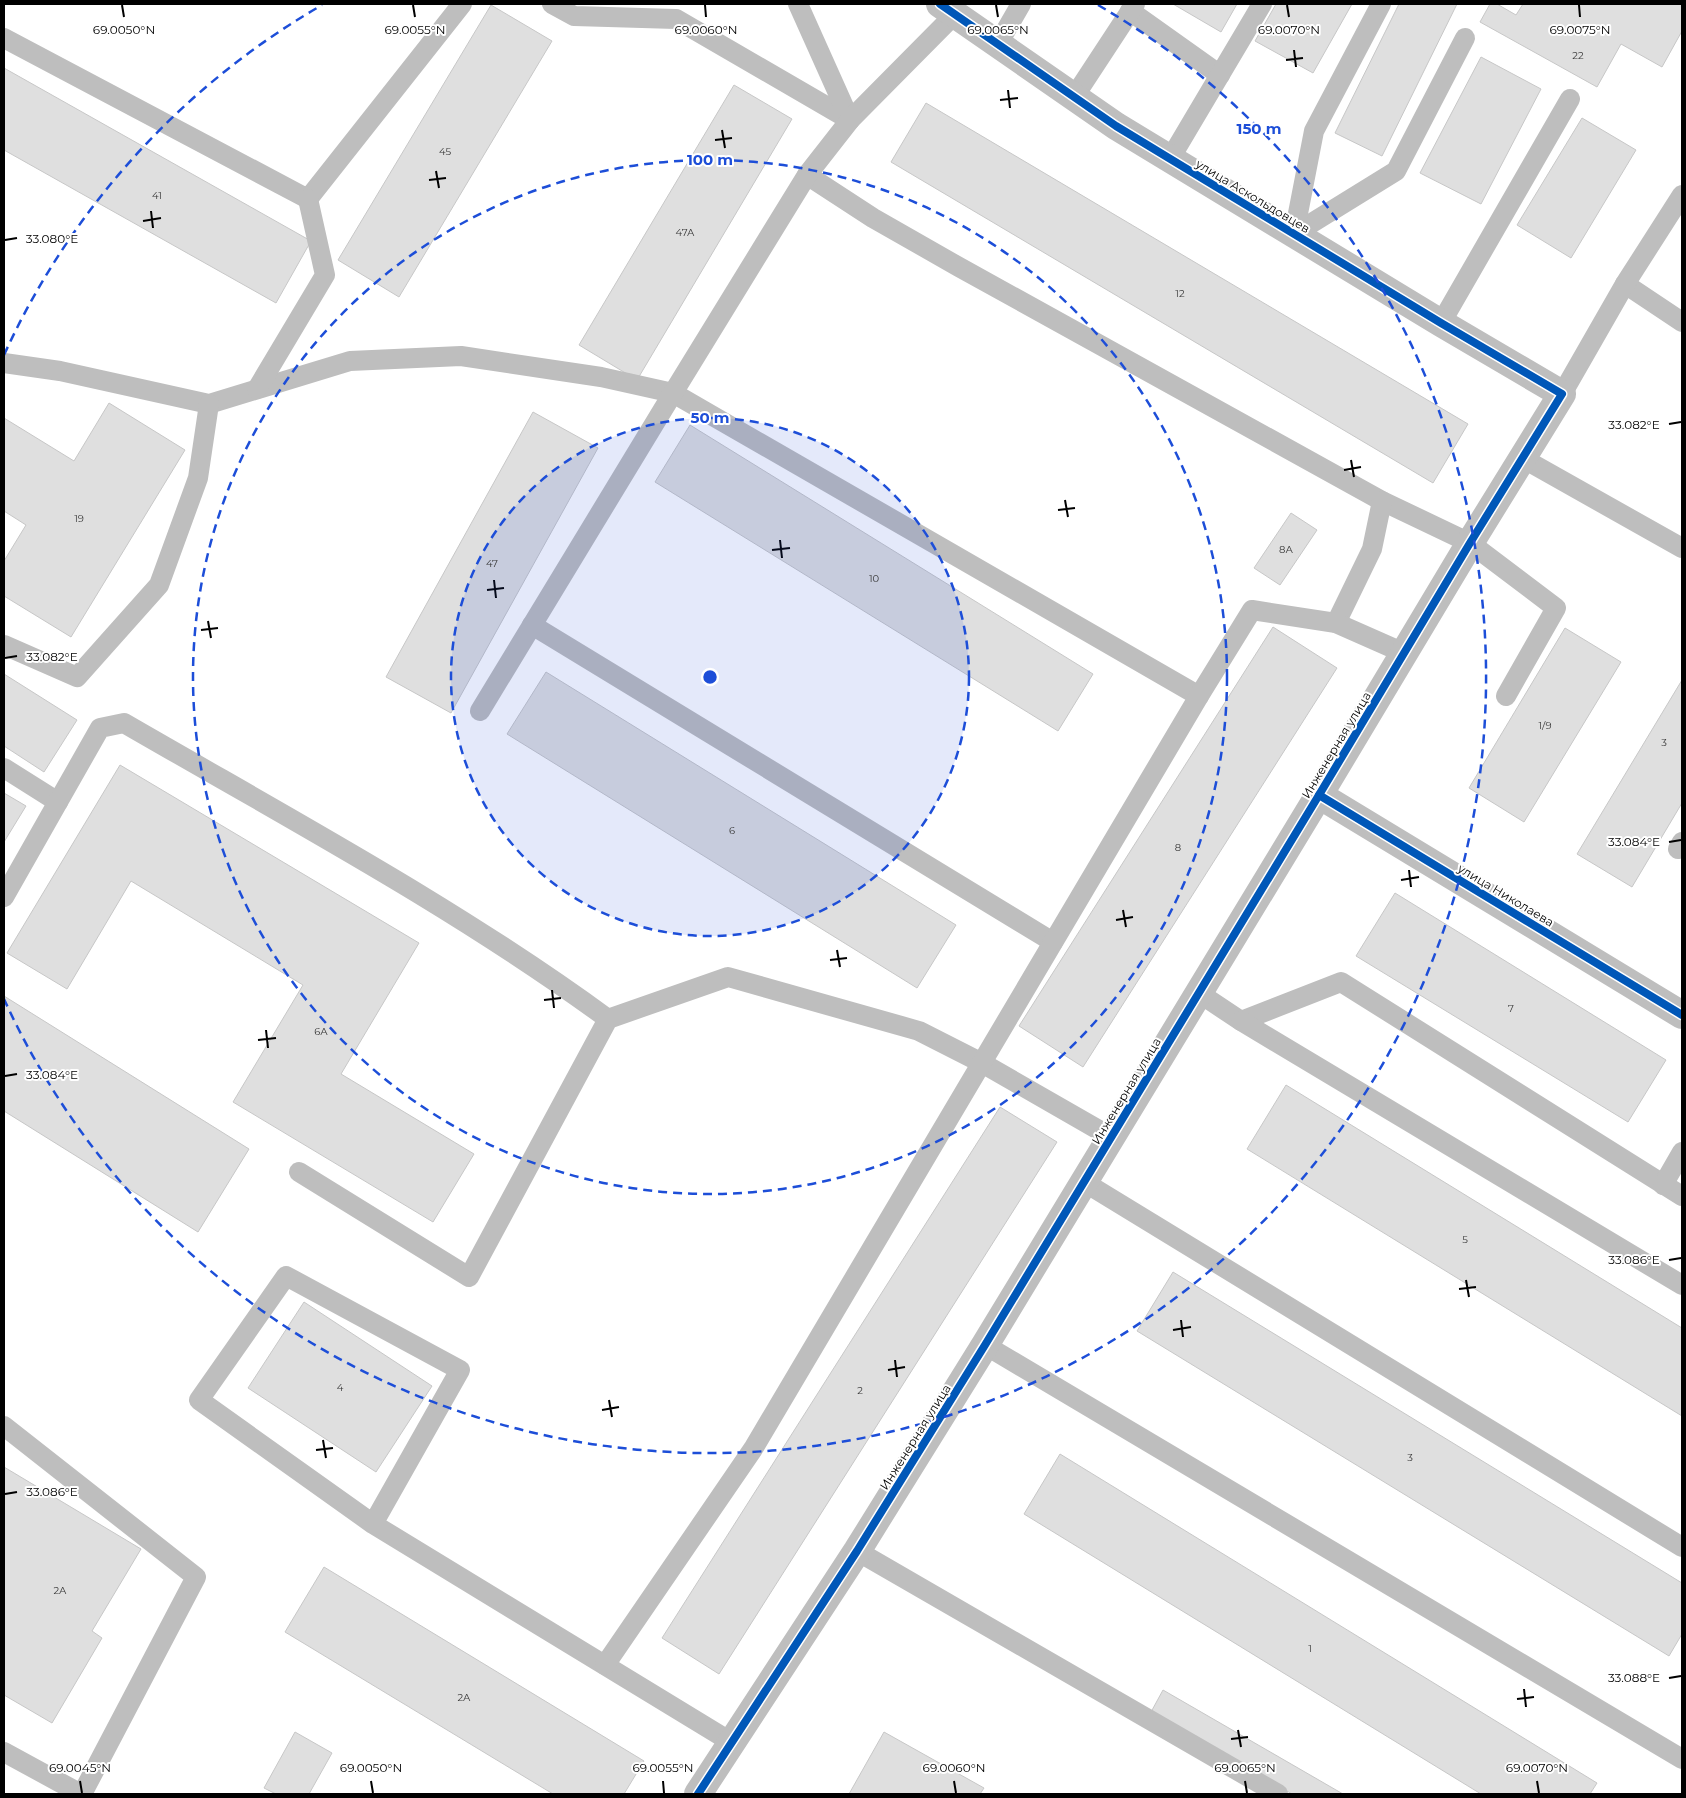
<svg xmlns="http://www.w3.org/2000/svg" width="1686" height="1798" viewBox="0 0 1686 1798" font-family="Montserrat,sans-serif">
<rect width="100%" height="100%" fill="#fff"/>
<g fill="#dfdfdf" stroke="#c7c7c7">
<path d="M1173 4H1237L1221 32Z"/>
<path d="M1276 4H1352L1313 73 1255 41Z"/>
<path d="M1399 4H1457L1382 156 1335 133Z"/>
<path d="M1490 4H1497L1516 15 1523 4H1682V31L1662 67 1621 44 1597 87 1480 22Z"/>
<path d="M491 5 552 41 399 297 338 260Z"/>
<path d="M1481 57 1541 89 1481 204 1420 173Z"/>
<path d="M4 68 311 241 276 303 4 150Z"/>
<path d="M734 85 792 119 637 380 579 345Z"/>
<path d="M926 103 1468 424 1433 483 891 162Z"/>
<path d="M1582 118 1636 150 1571 258 1517 225Z"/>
<path d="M109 403 185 450 71 637 4 596V561L26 525 4 511V418L74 461Z"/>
<path d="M533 412 598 448 451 713 386 677Z"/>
<path d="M690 425 1093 674 1058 731 655 482Z"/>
<path d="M1291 513 1317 530 1280 585 1254 568Z"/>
<path d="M1273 627 1337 668 1083 1067 1019 1026Z"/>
<path d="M1565 628 1621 662 1524 822 1469 788Z"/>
<path d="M546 672 956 925 917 988 507 734Z"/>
<path d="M4 674 77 720 44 772 4 746Z"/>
<path d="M1682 680V803L1632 887 1577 854Z"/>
<path d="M120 765 419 943 341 1074 474 1154 433 1222 233 1102 303 985 131 881 67 989 7 953Z"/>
<path d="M4 793 26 806 4 842Z"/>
<path d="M1395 893 1666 1060 1628 1122 1356 956Z"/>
<path d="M4 996 249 1149 198 1232 4 1111Z"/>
<path d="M1286 1085 1682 1328V1416L1247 1149Z"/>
<path d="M1000 1107 1057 1142 719 1674 662 1638Z"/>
<path d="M1173 1272 1682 1583V1634L1669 1656 1137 1331Z"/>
<path d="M304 1302 432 1386 376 1472 248 1388Z"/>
<path d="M1060 1454 1597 1783 1590 1794H1481L1024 1514Z"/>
<path d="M4 1467 141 1549 92 1631 102 1638 52 1723 4 1695Z"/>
<path d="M324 1567 644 1761 624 1794H553L285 1632Z"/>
<path d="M1163 1690 1343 1794H1292L1151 1712Z"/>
<path d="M295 1732 332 1753 309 1794H276L264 1788Z"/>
<path d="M884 1732 984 1788 980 1794H849Z"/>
</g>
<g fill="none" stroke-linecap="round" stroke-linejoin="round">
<g stroke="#bebebe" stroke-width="20">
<path d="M552 4 574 16 676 19 850 120"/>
<path d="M798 4 850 120"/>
<path d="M1130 11 1220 75"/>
<path d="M4 38 308 199 462 4"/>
<path d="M998 44 1021 4"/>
<path d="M1074 97 1135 4"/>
<path d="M1170 159 1262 4"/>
<path d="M807 175 873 218 959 267 1382 501 1470 543 1556 608 1506 696"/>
<path d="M1294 234 1396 171 1465 38"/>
<path d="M1294 234 1314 131 1381 4"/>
<path d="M1625 284 1682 322"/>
<path d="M1441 323 1570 99"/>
<path d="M4 363 60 371 209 404 350 361 461 356 601 377 673 393 1199 696"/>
<path d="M257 389 325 275 308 199"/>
<path d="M1562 394 1625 284 1682 195"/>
<path d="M1522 458 1682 548"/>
<path d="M1336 623 1372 549 1382 501"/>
<path d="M532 625 1053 942"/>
<path d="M4 645 77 677 159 585 198 478 209 404"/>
<path d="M480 711 673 393 807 175 850 120 955 14"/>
<path d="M4 768 58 802"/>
<path d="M1678 849 1682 842"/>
<path d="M4 897 100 728 124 723C288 818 455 907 608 1019"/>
<path d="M1199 993 1241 1021 1341 982 1682 1196"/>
<path d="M1241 1021 1682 1285"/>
<path d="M299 1172 469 1277 608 1019 728 977 919 1031 982 1063 1111 1137"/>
<path d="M1084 1182 1682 1547"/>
<path d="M1663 1185 1682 1152"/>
<path d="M985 1345 1682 1759"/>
<path d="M4 1426 196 1577 82 1794"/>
<path d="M373 1524 460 1370 286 1276 199 1400 373 1524 731 1742"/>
<path d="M857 1551 1278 1794"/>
<path d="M605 1665 753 1449 1199 696 1252 610 1336 623 1404 653"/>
<path d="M4 1752 81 1794"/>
</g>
<g stroke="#bebebe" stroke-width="28">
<path d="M1319 795 1682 1015"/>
<path d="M698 1794 857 1551 985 1345 1319 795 1470 543 1562 394 1441 323 1116 126 940 4"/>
</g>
<g stroke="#fff" stroke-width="11">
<g id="cycleway">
<path d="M1319 795 1682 1015"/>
<path d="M698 1794 857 1551 985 1345 1319 795 1470 543 1562 394 1441 323 1116 126 940 4"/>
</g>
</g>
<use href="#cycleway" stroke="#0057b8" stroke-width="8"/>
</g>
<path fill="none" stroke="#000" stroke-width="2" d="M122 5 124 17M413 5 415 17M705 5 706 17M996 5 998 17M1287 5 1289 17M1579 5 1580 17M1294 50 1296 67M1286 60 1303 58M1008 90 1010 108M1000 100 1018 98M722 130 725 148M715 140 732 138M436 171 439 188M429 180 446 178M151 211 153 228M143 221 161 218M5 240 17 238M1669 424 1681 422M1351 460 1354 477M1344 470 1361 467M1065 500 1068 517M1058 510 1075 508M780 540 782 558M772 550 790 548M494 580 496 598M487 590 504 588M208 621 211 638M201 630 218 628M5 658 17 656M1669 842 1681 840M1409 870 1411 887M1401 880 1419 877M1123 910 1126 927M1116 920 1133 917M837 950 840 967M830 960 847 958M552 990 554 1008M544 1000 561 998M266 1030 268 1048M258 1040 276 1038M5 1076 17 1074M1669 1260 1681 1258M1466 1280 1469 1297M1459 1289 1476 1287M1181 1320 1183 1337M1173 1330 1191 1327M895 1360 897 1377M888 1370 905 1367M609 1400 612 1417M602 1410 619 1407M323 1440 326 1458M316 1450 333 1448M5 1494 17 1492M1669 1678 1681 1676M1524 1689 1526 1707M1517 1699 1534 1697M1238 1730 1241 1747M1231 1739 1248 1737M80 1781 82 1793M371 1781 373 1793M663 1781 664 1793M954 1781 956 1793M1245 1781 1247 1793M1537 1781 1539 1793"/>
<circle cx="710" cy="677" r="259" fill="#1d4ed8" fill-opacity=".12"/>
<g fill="none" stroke="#1d4ed8" stroke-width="2.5" stroke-dasharray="9 6">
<circle cx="710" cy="677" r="259"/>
<circle cx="710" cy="677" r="517"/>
<path d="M4 355A776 776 0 0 1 322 5M1098 5A776 776 0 1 1 4 999"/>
</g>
<g text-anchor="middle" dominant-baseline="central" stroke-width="4" stroke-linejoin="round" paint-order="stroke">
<g font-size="10" fill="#383838">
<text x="1578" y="55">22</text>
<text x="445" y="151">45</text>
<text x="157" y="195">41</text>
<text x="685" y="232">47А</text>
<text x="1180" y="293">12</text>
<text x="79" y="518">19</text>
<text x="1286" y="549">8А</text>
<text x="492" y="563">47</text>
<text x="874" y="578">10</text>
<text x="1545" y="725">1/9</text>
<text x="1664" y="742">3</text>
<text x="732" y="830">6</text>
<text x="1178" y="847">8</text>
<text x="1511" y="1008">7</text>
<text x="321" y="1031">6А</text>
<text x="1465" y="1239">5</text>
<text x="340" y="1387">4</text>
<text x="860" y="1390">2</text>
<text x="1410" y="1457">3</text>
<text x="60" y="1590">2А</text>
<text x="1310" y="1648">1</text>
<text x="464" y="1697">2А</text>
</g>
<g font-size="12" fill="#000" stroke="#fff">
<text transform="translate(1253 196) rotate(31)">улица Аскольдовцев</text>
<text transform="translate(1336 745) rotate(-59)">Инженерная улица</text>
<text transform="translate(1506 895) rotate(31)">улица Николаева</text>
<text transform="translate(1126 1091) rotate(-59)">Инженерная улица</text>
<text transform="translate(915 1437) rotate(-58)">Инженерная улица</text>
</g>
</g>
<g font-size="12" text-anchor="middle" fill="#000" stroke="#fff" stroke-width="4" stroke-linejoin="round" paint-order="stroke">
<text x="124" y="34">69.0050°N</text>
<text x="415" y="34">69.0055°N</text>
<text x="706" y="34">69.0060°N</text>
<text x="998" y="34">69.0065°N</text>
<text x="1289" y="34">69.0070°N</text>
<text x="1580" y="34">69.0075°N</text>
<text x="52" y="243">33.080°E</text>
<text x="1634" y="429">33.082°E</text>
<text x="52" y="661">33.082°E</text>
<text x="1634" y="846">33.084°E</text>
<text x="52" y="1079">33.084°E</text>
<text x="1634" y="1264">33.086°E</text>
<text x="52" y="1496">33.086°E</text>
<text x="1634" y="1682">33.088°E</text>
<text x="80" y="1772">69.0045°N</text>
<text x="371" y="1772">69.0050°N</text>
<text x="663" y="1772">69.0055°N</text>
<text x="954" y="1772">69.0060°N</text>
<text x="1245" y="1772">69.0065°N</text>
<text x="1537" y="1772">69.0070°N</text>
</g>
<circle cx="710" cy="677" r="8" fill="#1d4ed8" stroke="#fff" stroke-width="2.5"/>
<g font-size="15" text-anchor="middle" font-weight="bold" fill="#1d4ed8" stroke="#fff" stroke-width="4" stroke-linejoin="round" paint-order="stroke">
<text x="1259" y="134">150 m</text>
<text x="710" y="165">100 m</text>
<text x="710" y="423">50 m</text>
</g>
<rect width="1686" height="1798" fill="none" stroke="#000000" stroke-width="10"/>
</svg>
